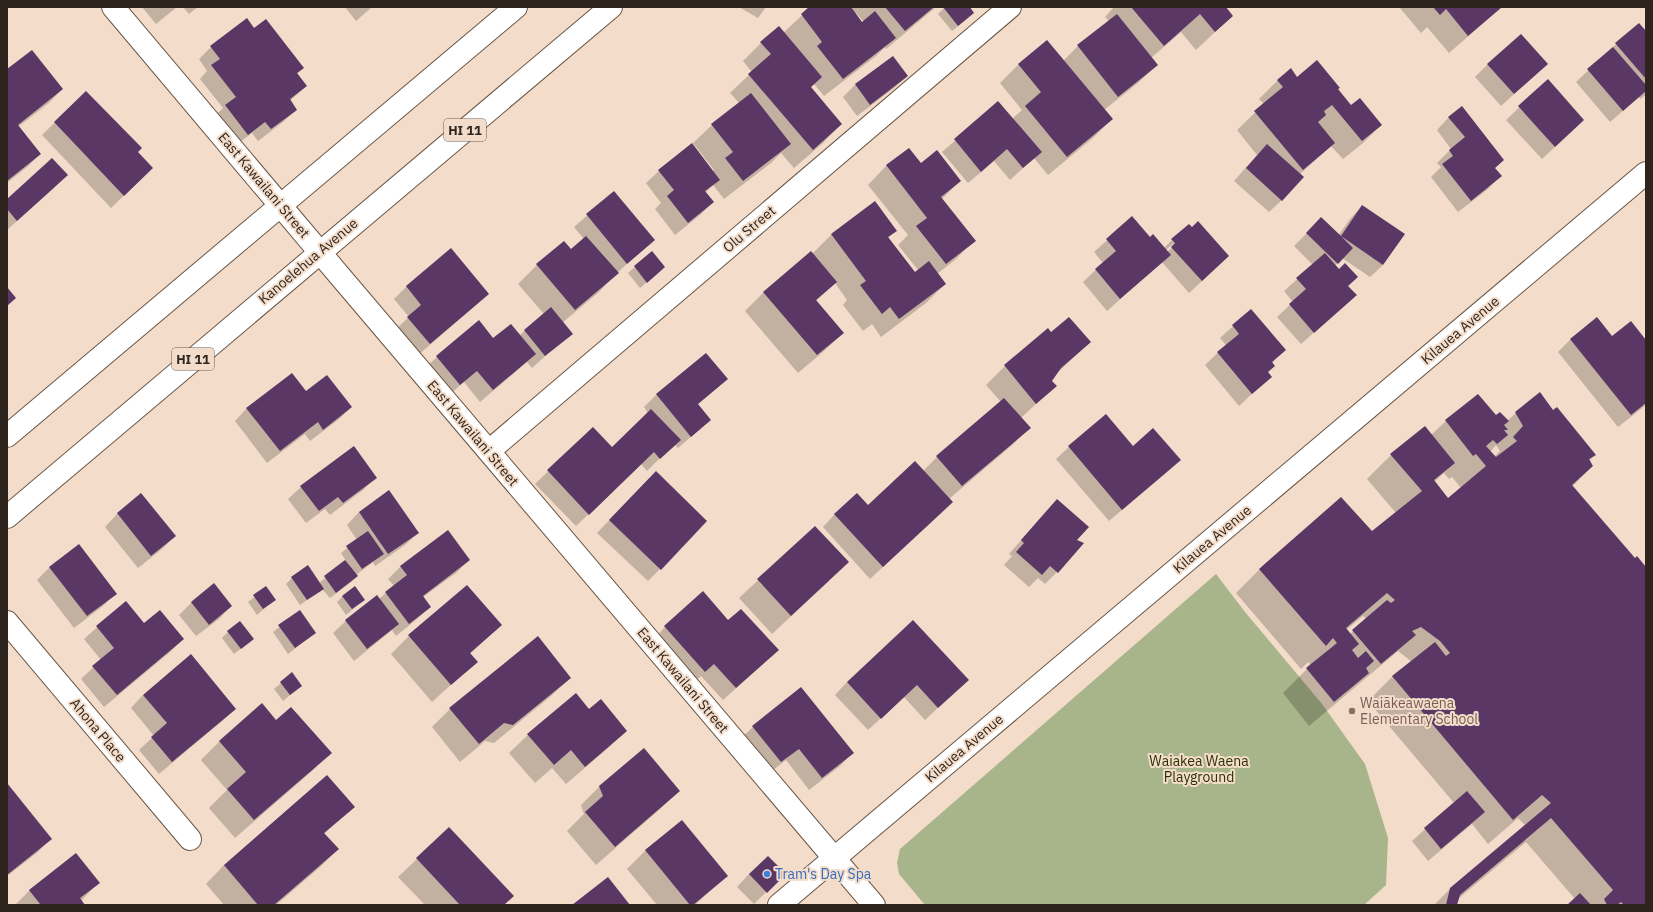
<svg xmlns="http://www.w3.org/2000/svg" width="1653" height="912" viewBox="0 0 1653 912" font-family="'IBM Plex Sans',sans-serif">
<rect width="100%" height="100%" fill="#f3dcc9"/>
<path fill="#a8b489" d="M1216 574 1245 612 1322 704 1365 764 1388 838 1386 885 1364 905H925L899 874 897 863 900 849Z"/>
<g fill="#0003" fill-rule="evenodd">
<path d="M142 7H177L156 24Z"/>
<path d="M183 7H198L189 14Z"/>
<path d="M345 7H372L356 21Z"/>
<path d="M739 7H766L758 18Z"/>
<path d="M811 7H849L851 9 853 7H936L886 49 885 47 876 56 824 96 814 84 810 88 841 124 823 143 794 168 781 153 771 163 724 199 713 185 705 193 713 202 700 215 675 235 655 209 661 203 646 183 659 171 692 145 712 172 714 170 693 143 712 125 739 103 730 93 752 72 743 61 761 43 783 33ZM856 13 864 22 862 23 855 14Z"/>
<path d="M945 7H968L967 19 952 31 938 14Z"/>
<path d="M1114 7H1225L1232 16 1196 50 1181 32 1151 58 1157 65 1138 83 1104 110 1112 119 1093 138 1048 175 1034 158 1010 180 994 161 968 183 942 152 998 103 1012 119 1022 110 1000 83 1018 65 1047 41 1063 61 1078 46 1109 21 1105 17Z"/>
<path d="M1401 7H1502L1449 53 1427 27 1421 33 1400 8Z"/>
<path d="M254 29 303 68 297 74 306 86 290 101 296 110 283 122 258 141 252 133 235 146 213 118 223 108 200 79 207 71 199 59 211 47Z"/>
<path d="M1646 33V95L1640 99 1639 97 1610 122 1576 82 1616 44Z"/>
<path d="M892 57 907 76 894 88 857 116 843 97 855 85Z"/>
<path d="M1488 64H1547L1501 106 1475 77Z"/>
<path d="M7 70 62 89 50 102 18 127 40 154 27 167 7 183Z"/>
<path d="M1297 78 1337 89 1351 107 1381 125 1363 143 1343 159 1331 146 1300 174 1282 200 1269 212 1234 181 1257 155 1237 130 1264 104 1259 99 1278 80Z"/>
<path d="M1548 80 1571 132 1542 159 1506 120Z"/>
<path d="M86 92 137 152 140 180 111 208 42 135Z"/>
<path d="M1449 117 1503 160 1494 169 1500 176 1488 189 1458 212 1431 177 1441 167 1437 163 1451 149 1437 130Z"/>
<path d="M909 149 921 164 960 181 942 199 974 240 956 259 937 274 945 284 926 303 881 337 872 324 863 331 843 305 847 300 835 283 816 301 843 333 824 351 798 373 745 311 764 292 812 254 831 235 874 203 895 231 888 238 914 273 918 270 898 245 908 235 868 185 886 166Z"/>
<path d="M66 175 54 188 7 230V200Z"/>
<path d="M614 192 653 240 617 273 599 292 562 323 571 333 532 368 527 362 480 402 464 382 447 397 424 369 437 357 493 340 520 335 544 314 518 284 537 265 564 242 571 250 584 239 574 227Z"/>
<path d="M1362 206 1383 265 1370 277 1342 258 1335 266 1348 286 1356 295 1301 344 1277 317 1293 302 1284 291 1313 265 1294 246 1321 219 1338 236 1350 219Z"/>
<path d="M1132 218 1150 238 1164 248 1172 240 1215 269 1189 293 1162 262 1107 311 1083 282 1103 263 1094 252ZM1174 243 1176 244 1166 253V250Z"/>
<path d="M450 250 488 294 475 306 417 356 395 330 409 317 394 299 406 287Z"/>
<path d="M652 252 658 273 640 288 628 273Z"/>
<path d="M1251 310 1284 350 1272 363 1267 373 1270 377 1239 406 1205 365 1226 345 1220 338Z"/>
<path d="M1048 330 1050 333 1090 342 1055 375 1051 381 1055 386 1021 418 1029 428 1011 446 949 499 939 515 870 579 823 527 835 514 868 506 923 471 937 457 1001 402 986 385 1005 366Z"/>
<path d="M1612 337 1646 342V405L1618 427 1558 352 1571 339Z"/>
<path d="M705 354 726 379 697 405 710 420 678 448 674 444 647 471 641 464 576 526 535 484 593 428 612 448 648 413 644 407 656 395Z"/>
<path d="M306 393 351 407 339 419 310 441 305 434 267 463 235 421 247 408Z"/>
<path d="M1553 411 1595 455 1589 461 1592 466 1572 487 1634 559 1646 569V905H1568L1575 899 1526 842 1458 899 1456 905H1434L1450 889 1525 825 1518 818 1488 844 1472 824 1428 861 1412 841 1454 803 1368 701 1392 677 1412 662 1398 651 1309 726 1283 693 1311 665 1308 662 1301 669 1236 593 1260 569 1372 533 1396 513 1367 479 1391 455 1425 428 1431 435 1446 421 1496 416 1507 421 1516 413ZM1496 445 1500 451 1494 457 1490 452ZM1444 473 1449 479 1452 477 1461 488 1448 499 1434 482ZM1363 616 1366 619 1350 634 1346 630Z"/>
<path d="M1069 447H1133L1179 460 1167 472 1109 521 1056 459Z"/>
<path d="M376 477 363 490 330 515 325 509 306 523 288 499 301 487Z"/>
<path d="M643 485 660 569 648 581 597 533Z"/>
<path d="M141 495 175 536 162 549 138 568 105 527 117 514Z"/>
<path d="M359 512 418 533 405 545 375 566 373 562 356 575 357 576 351 582 330 598 322 589 300 605 286 584 292 578 319 583 346 561 341 553 357 540 347 525Z"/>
<path d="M1045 513 1076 540 1057 572 1045 584 1038 578 1029 587 1004 565 1012 556 1009 554Z"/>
<path d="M815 527 829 581 772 634 739 598Z"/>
<path d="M78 546 115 594 103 606 74 628 37 580 49 568Z"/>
<path d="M469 560 456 573 423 597 430 607 417 619 396 636 392 630 354 661 333 633 346 621 379 599 394 586 388 579 401 566Z"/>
<path d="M266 588 274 600 257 615 248 602Z"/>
<path d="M343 596 364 600 346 615 337 602Z"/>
<path d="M126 602 144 624 183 639 170 652 104 707 81 679 101 660 84 639Z"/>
<path d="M192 602 231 606 219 619 196 636 179 615Z"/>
<path d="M299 611 315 633 288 654 273 632Z"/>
<path d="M501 625 470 654 476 662 432 702 391 654 409 636Z"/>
<path d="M665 627 765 662 723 700 701 676 692 684 653 640Z"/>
<path d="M228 632 253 639 234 654 222 638Z"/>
<path d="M292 674 301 686 283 701 274 689Z"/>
<path d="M570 678 551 696 494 743 485 741 460 762 432 727 450 709Z"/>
<path d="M967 680 925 720 904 697 868 730 835 695 847 682Z"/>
<path d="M801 689 852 753 840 766 809 790 786 760 768 774 740 739 753 727Z"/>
<path d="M143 695 235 708 222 721 159 774 139 750 154 736 131 708Z"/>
<path d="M262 705 276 722 330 753 312 771 235 838 209 808 227 790 201 760 219 742Z"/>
<path d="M589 710 626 731 607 749 566 784 552 768 535 783 509 753 528 735Z"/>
<path d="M644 749 679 791 660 809 596 865 567 831 584 814 581 805 599 787Z"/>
<path d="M7 785 50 839 38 852 7 876Z"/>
<path d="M353 807 324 834 338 849 319 868 276 905H224L206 884 224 865Z"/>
<path d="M681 821 726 876 695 905H657L627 869 645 851Z"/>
<path d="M417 859 503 905H425L398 877Z"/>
<path d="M749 874H784L754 904 737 887Z"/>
<path d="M98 883 81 901 84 905H15L30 890Z"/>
</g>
<g fill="#5a3765">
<path d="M809 7H851L862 22 875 11 896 38 843 79 817 46 822 42 801 14Z"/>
<path d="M885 7H934L905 31Z"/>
<path d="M943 7H970L974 13 958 26Z"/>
<path d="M1131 7H1226L1233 16 1215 32 1200 14 1164 46Z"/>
<path d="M1433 7H1502L1468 36 1446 9 1440 15Z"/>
<path d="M1117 14 1158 65 1118 97 1077 45Z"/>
<path d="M247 18 254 28 266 19 304 68 297 73 307 86 290 99 297 110 271 129 265 122 248 135 225 105 236 97 211 65 220 59 210 46Z"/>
<path d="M1639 23 1646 31V79L1615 43Z"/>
<path d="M779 26 822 77 811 87 842 124 813 150 748 74 771 54 760 42Z"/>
<path d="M1521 34 1548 64 1514 94 1487 64Z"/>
<path d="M1047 40 1113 119 1067 157 1025 106 1041 92 1018 64Z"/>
<path d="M1613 47 1646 85V91L1623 111 1587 69Z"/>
<path d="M32 50 63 89 18 125 41 154 7 181V69Z"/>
<path d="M893 56 908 76 870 105 855 84Z"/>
<path d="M1317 60 1340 88 1338 89 1351 105 1360 98 1382 125 1362 141 1332 105 1324 111 1326 115 1318 122 1335 143 1303 170 1254 111 1283 87 1277 80 1291 68 1297 77Z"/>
<path d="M1548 79 1584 120 1555 147 1518 106Z"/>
<path d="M86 91 142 148 138 152 153 168 124 196 54 122Z"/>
<path d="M751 93 791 144 743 181 725 158 733 152 711 124Z"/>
<path d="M998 101 1042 152 1023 168 1007 149 981 172 954 139Z"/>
<path d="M1462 106 1504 160 1495 168 1502 176 1471 201 1442 164 1453 156 1449 150 1465 137 1448 117Z"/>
<path d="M692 143 720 180 705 191 714 202 688 223 667 196 674 190 658 170Z"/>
<path d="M1267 144 1304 177 1282 201 1246 168Z"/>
<path d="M909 148 921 163 937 150 961 181 941 197 976 241 946 264 916 226 927 218 886 165Z"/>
<path d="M52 158 68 175 17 221 7 209V199Z"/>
<path d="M614 191 655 240 627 264 586 214Z"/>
<path d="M875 201 897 231 888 237 915 272 929 261 946 284 899 319 890 307 882 314 860 285 866 281 831 234Z"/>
<path d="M1362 205 1405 234 1383 265 1341 236 1353 248 1338 264 1306 233 1321 217 1341 236Z"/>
<path d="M1132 216 1150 237 1153 234 1171 255 1120 299 1095 269 1116 251 1106 239Z"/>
<path d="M1198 221 1229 256 1202 281 1171 247 1175 243 1171 239 1189 224 1192 227Z"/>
<path d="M586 236 619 273 575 310 536 264 564 241 571 249Z"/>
<path d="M451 248 489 294 430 344 407 317 421 305 406 286Z"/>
<path d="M652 251 665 267 647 283 634 266Z"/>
<path d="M811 251 837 282 816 300 844 333 817 355 763 292Z"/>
<path d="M1325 253 1339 269 1345 263 1358 277 1348 286 1357 295 1314 333 1289 304 1306 289 1296 278Z"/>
<path d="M7 287 16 298 7 306Z"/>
<path d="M551 307 573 334 545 356 524 330Z"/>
<path d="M1251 309 1286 350 1272 362 1275 366 1268 372 1272 377 1252 394 1217 352 1239 334 1232 325Z"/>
<path d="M1069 317 1091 342 1061 368 1052 381 1057 386 1036 404 1004 365 1048 328 1051 332Z"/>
<path d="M1597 317 1612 336 1631 321 1646 340V403L1631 415 1570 339Z"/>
<path d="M479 320 493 338 511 324 536 354 493 390 477 371 460 385 436 356Z"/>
<path d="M706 353 728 379 698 404 711 420 691 437 656 394Z"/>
<path d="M292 373 306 391 327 375 352 407 323 430 318 422 280 451 246 408Z"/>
<path d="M1540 392 1553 410 1557 407 1596 455 1589 459 1593 466 1572 485 1635 558 1637 556 1646 567V905H1624L1621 902 1617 905H1607L1604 899 1613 890 1551 818 1460 895 1457 905H1446L1450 888 1551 803 1542 795 1513 820 1392 676 1435 642 1446 656 1450 653 1440 641 1421 627 1412 631 1416 635 1381 664 1352 630 1387 600 1391 603 1395 600 1387 593 1346 628 1359 644 1352 650 1358 658 1366 651 1374 661 1366 668 1369 673 1334 702 1306 668 1337 643 1333 638 1326 646 1259 569 1341 497 1372 531 1422 491 1390 454 1425 426 1455 463 1434 480 1448 498 1486 466 1476 454 1473 456 1445 420 1478 394 1496 415 1500 412 1509 421 1504 425 1508 430H1504L1508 435 1497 444 1493 440 1486 446 1496 457 1517 441 1513 437 1523 426 1515 412Z"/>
<path d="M1004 398 1031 428 962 486 936 456Z"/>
<path d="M651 409 681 440 660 459 654 452 589 515 547 470 593 427 612 447Z"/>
<path d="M1106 414 1133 446 1153 428 1181 460 1122 510 1068 446Z"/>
<path d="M354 446 377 478 343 503 338 497 319 511 300 486Z"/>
<path d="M915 461 953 502 883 567 834 514 857 493 868 505Z"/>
<path d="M656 471 707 521 661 570 609 520Z"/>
<path d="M389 490 419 533 388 554 359 512Z"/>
<path d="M141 493 176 536 151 556 117 513Z"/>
<path d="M1057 499 1089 527 1077 540 1084 543 1058 573 1050 566 1042 575 1016 552 1024 543 1021 540Z"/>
<path d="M815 526 849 562 791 616 757 579Z"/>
<path d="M448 530 470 560 423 596 431 607 409 624 385 592 407 575 400 566Z"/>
<path d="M368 531 384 554 362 569 346 546Z"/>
<path d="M79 544 117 594 87 616 49 567Z"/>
<path d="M345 560 358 576 336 593 324 576Z"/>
<path d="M308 565 324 589 307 600 291 577Z"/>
<path d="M214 583 232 606 209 625 191 602Z"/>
<path d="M467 585 502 625 470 653 478 662 451 685 408 635Z"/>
<path d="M266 586 276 600 263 609 253 595Z"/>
<path d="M355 586 365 600 352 609 342 596Z"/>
<path d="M703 591 728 620 741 609 779 650 736 688 714 664 705 672 664 626Z"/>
<path d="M377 595 399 624 367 649 345 620Z"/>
<path d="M126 601 144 623 160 610 184 639 117 695 92 666 114 648 96 626Z"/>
<path d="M300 610 316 633 295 648 278 625Z"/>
<path d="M913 620 969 680 938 708 917 685 881 719 847 682Z"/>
<path d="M240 621 254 639 241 649 227 631Z"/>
<path d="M538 636 571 678 513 725 504 723 479 744 449 708Z"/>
<path d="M191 654 236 709 172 762 151 737 167 723 143 695Z"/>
<path d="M292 672 302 686 290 695 280 682Z"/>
<path d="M801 687 854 753 822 778 799 749 781 762 752 726Z"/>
<path d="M576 693 589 709 601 699 627 731 585 767 571 750 554 765 527 734Z"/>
<path d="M262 703 276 720 291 707 332 753 254 820 227 789 246 772 219 741Z"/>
<path d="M644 748 680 791 615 847 585 812 603 796 599 786Z"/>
<path d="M327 775 355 807 324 833 339 849 274 905H258L224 865Z"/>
<path d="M7 783 52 839 7 875Z"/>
<path d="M1467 791 1485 812 1441 849 1424 828Z"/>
<path d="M682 820 728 876 693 905H690L645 850Z"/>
<path d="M449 827 514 896 504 905H460L416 858Z"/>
<path d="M76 853 100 883 80 898 85 905H39L40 904 29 890Z"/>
<path d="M768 856 786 874 767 893 749 874Z"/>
<path d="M608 877 630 905H572Z"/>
<path d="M1580 893 1591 905H1567Z"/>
</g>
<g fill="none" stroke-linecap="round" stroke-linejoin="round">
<g stroke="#6a5646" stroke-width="24">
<g id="minor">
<path d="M113 7 339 275 874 905"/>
<path d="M489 451 1010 7"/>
<path d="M7 622 190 839"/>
<path d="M779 905 1646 173"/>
</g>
</g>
<g stroke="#6a5646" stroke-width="24">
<g id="highway">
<path d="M7 436 516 7"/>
<path d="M7 517 611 7"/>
</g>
</g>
<use href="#minor" stroke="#fff" stroke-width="22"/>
<use href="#highway" stroke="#fff" stroke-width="22"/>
</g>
<circle fill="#8d6e63" stroke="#f3dcc9" stroke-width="1.5" cx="1352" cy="711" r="4"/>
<circle fill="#3f7fe0" stroke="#f3dcc9" stroke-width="1.5" cx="767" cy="874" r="4"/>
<g text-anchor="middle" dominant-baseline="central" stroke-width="4" stroke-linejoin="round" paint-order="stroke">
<g fill="#f3dcc9" stroke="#685b51" stroke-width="1">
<rect x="444" y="119" width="42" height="22" rx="3"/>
<rect x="172" y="348" width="42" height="22" rx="3"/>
</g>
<g font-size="13" font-weight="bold" fill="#2d241d">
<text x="465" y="130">HI 11</text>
<text x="193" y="359">HI 11</text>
</g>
<g font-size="14" fill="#2d241d" stroke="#f3dcc9">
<text transform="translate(264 185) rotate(50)">East Kawailani Street</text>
<text transform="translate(749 229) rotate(-40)">Olu Street</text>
<text transform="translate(308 261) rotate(-40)">Kanoelehua Avenue</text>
<text transform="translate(1460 330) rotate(-40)">Kilauea Avenue</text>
<text transform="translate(473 433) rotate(50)">East Kawailani Street</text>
<text transform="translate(1212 539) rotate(-40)">Kilauea Avenue</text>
<text transform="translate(683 680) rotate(50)">East Kawailani Street</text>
<text transform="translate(98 730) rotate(50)">Ahona Place</text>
<text transform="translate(964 748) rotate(-40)">Kilauea Avenue</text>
</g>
<g font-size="14" fill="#785e54" stroke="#f3dcc9" text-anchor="start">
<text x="1360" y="703">Waiākeawaena<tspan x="1360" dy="16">Elementary School</tspan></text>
</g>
<g font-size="14" fill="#2a3302" stroke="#f3dcc9">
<text x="1199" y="761">Waiakea Waena<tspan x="1199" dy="16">Playground</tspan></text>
</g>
<g font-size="14" fill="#366cbe" stroke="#f3dcc9" text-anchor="start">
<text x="775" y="874">Tram's Day Spa</text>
</g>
</g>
<rect width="1653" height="912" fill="none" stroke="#2d241d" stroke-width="16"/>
</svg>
